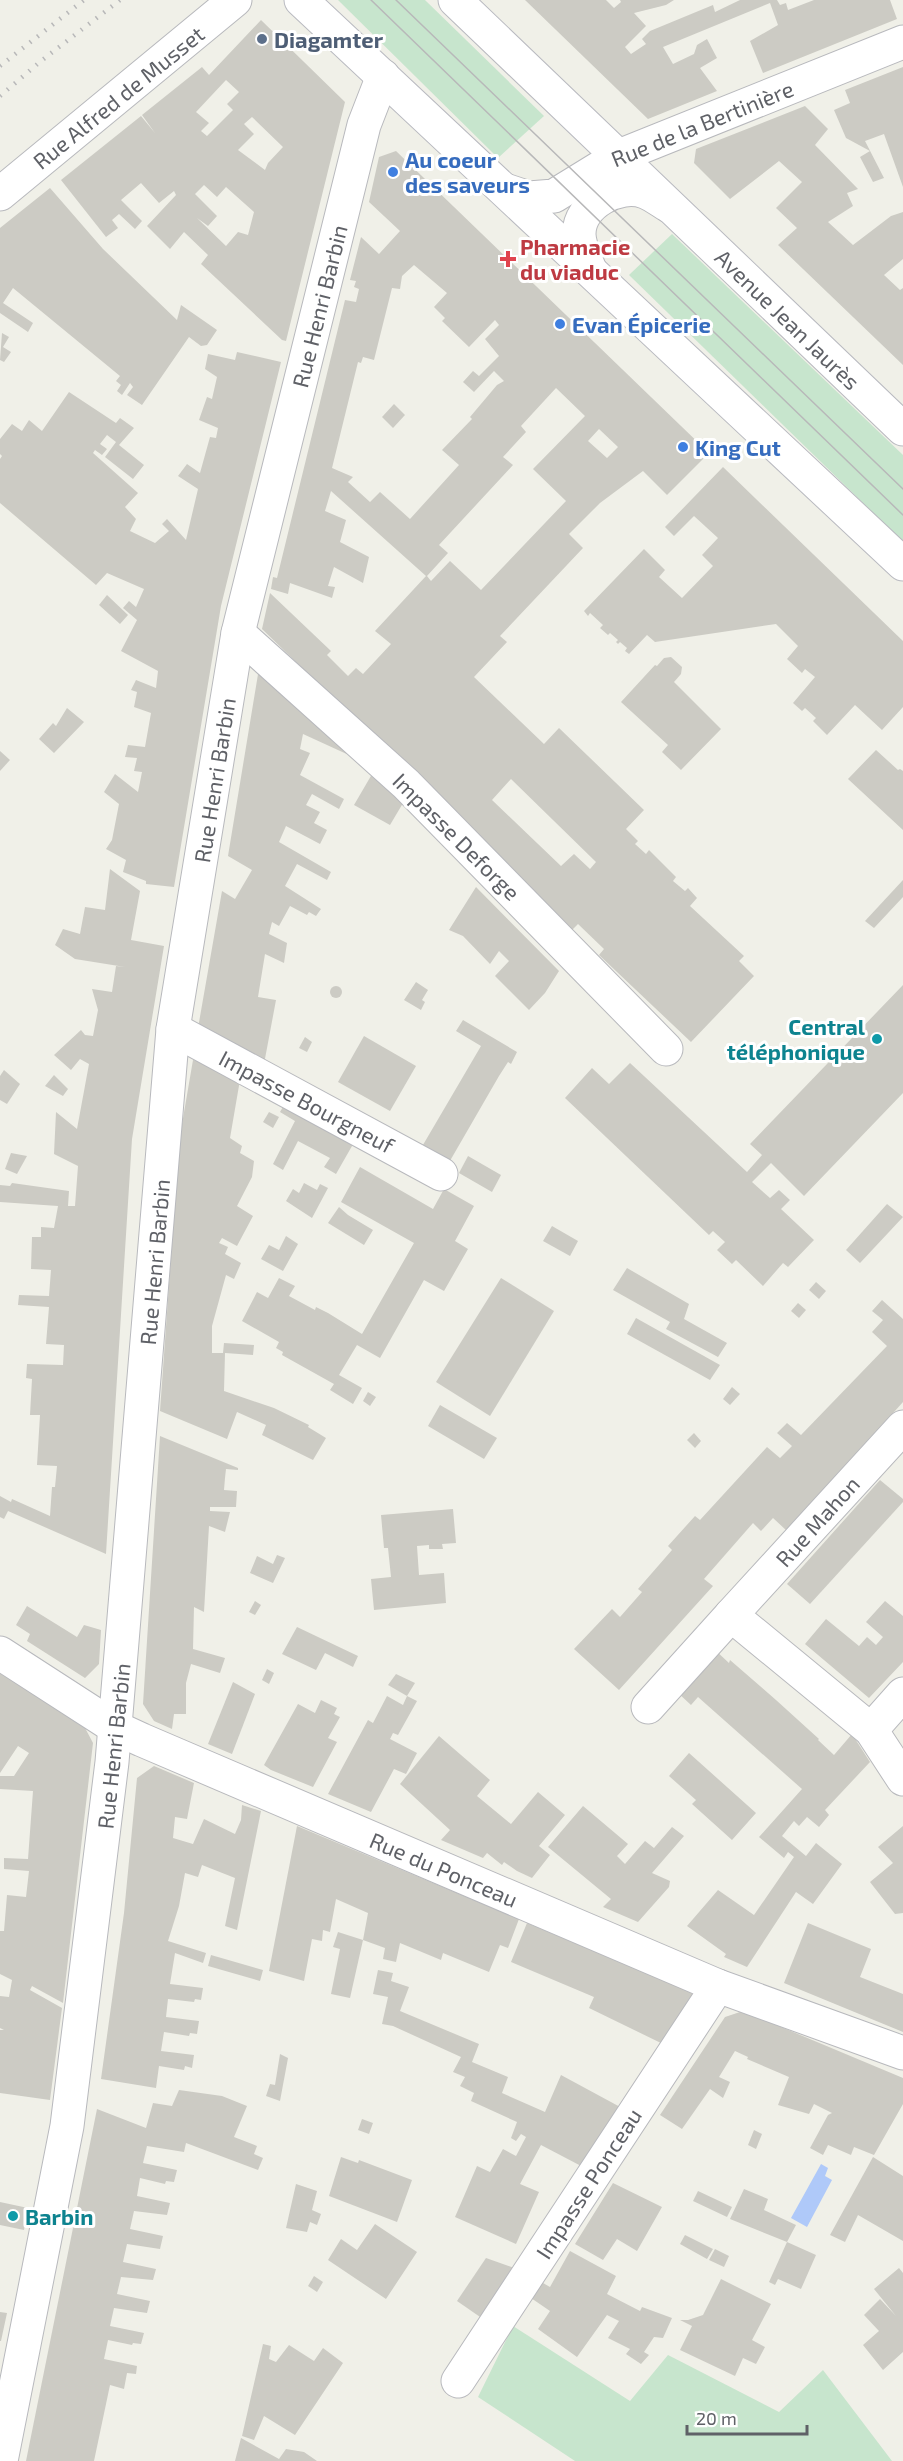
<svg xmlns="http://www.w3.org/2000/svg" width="903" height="2461" viewBox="0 0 903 2461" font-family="'Exo 2',sans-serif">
<rect width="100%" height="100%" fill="#f0f0e8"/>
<g fill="#c7e5cd">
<path d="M338 0H425L544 116 498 158Z"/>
<path d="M672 234 903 455V542L629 275Z"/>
<path d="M513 2326 630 2401 668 2355 779 2412 823 2370 892 2461H575L478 2397Z"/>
</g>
<path fill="#afc9f9" d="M821 2164 828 2168 825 2176 832 2180 807 2227 791 2218Z"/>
<g fill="#cccbc4" fill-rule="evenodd">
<path d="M525 0H606L614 8 621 2 620 0H674L666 5 634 13 646 26 625 47 631 54 646 44 642 39 650 31 713 5 715 12 740 0H777L780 5 786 3 788 10 814 0H890L897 19 763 73 750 41 778 25 770 3 663 47 673 64 694 54 697 45 707 39 717 58 700 68 717 91 648 119Z"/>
<path d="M261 20 345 102 286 341 282 340 201 264 208 255 184 232 170 249 147 226 176 195 174 191 159 203 141 183 121 200 142 221 135 229 119 214 112 220 118 228 106 237 61 180 141 116 155 133 142 115 202 67 209 75ZM226 80 239 92 227 104 233 110 207 136 201 131 209 123 196 112ZM252 117 283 147 268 163 265 170 238 150 254 134 244 124ZM204 185 217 197 226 187 254 212 248 235 238 232 226 246 197 218 208 226 217 216 195 194Z"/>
<path d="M903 67V187L884 134 865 141 884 178 873 182 860 157 870 151 846 138 834 110 850 103 845 90Z"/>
<path d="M805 106 828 129 815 145 858 189 847 193 853 206 828 222 853 245 891 216 903 212V259L884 275 900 290 903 288V365L778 245 797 228 776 208 802 182 779 161 730 199 694 163 696 149Z"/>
<path d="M396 151 709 453 667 495 643 471 600 503 569 534 583 548 500 636 507 642 474 677 544 744 559 728 644 810 626 829 638 841 635 844 646 854 649 850 676 877 673 881 685 891 688 888 697 898 690 906 744 956 739 961 754 976 691 1042 599 955 604 949 578 924 572 930 262 629 270 593 331 651 327 655 348 676 356 668 363 674 391 644 375 631 426 576 331 491 325 511 346 520 340 542 369 557 363 583 334 567 328 586 335 587 332 598 290 583 288 594 271 589 273 577 277 578 345 300 356 302 359 289 354 287 356 281 350 280 361 237 379 254 400 231 369 202 379 157ZM414 265 447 293 434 307 445 318 442 321 469 347 495 320 499 325 485 339 499 356 479 376 473 371 463 382 474 392 494 371 504 381 497 385 470 417 472 419 442 450 459 465 410 519 380 492 370 502 348 482 353 477 332 468 358 362 361 363 363 357 374 360 392 288 400 289 402 276ZM556 388 585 416 533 469 566 501 481 590 450 561 431 581 427 576 448 553 439 545 513 465 503 457 526 432 521 426ZM599 429 618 447 607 458 588 441ZM511 779 596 862 590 869 574 854 561 866 492 800Z"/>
<path d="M50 188 103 249 177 320 181 305 217 330 207 345 201 346 189 337 142 405 127 395 133 387 130 383 122 395 117 391 121 385 116 381 120 376 13 288 3 303 33 323 28 332 0 313V228Z"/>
<path d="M2 333 9 337 3 347 11 352 4 362 0 360Z"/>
<path d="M237 352 281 362 221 606 174 887 146 884V881L123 872 126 860 106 849 112 840 119 804 104 792 115 774 138 792 142 772 134 771 137 758 125 757 128 745 145 747 151 713 134 707 137 692 131 690 136 680 156 688 158 671 121 651 137 620 123 608 129 601 136 607 144 589 107 573 96 585 0 503V459L2 456 0 454V439L12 424 22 431 29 420 42 431 69 392 116 423 120 418 134 428 119 445 144 465 133 479 105 457 116 442 107 435 100 444 107 449 102 455 95 450 93 453 138 493 125 507 136 519 130 531 155 543 169 531 162 524 167 519 186 540 198 489 178 476 187 464 200 473 210 437 216 438 218 428 199 420 207 397 212 399 217 377 205 369 208 354 235 360Z"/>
<path d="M394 404 405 415 393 428 382 417Z"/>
<path d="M723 467 903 641V707L882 730 855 705 827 735 813 721 816 718 805 708 802 711 793 703 815 677 805 669 802 673 787 659 798 646 776 624 655 642 647 635 629 654 625 651 627 648 620 642 618 644 616 642 618 640 610 633 608 635 600 628 603 625 590 613 588 616 584 611 644 549 665 570 659 577 682 598 713 566 702 555 718 538 694 516 674 536 665 527Z"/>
<path d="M107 595 128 615 120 624 99 605Z"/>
<path d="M671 657 682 667 681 674 674 682 721 729 681 770 662 752 668 745 621 702 655 665 657 666 664 658Z"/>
<path d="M260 662 351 756 303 734 300 749 310 753 300 775 344 799 339 809 312 794 306 805 320 812 314 823 327 830 320 844 286 826 279 842 331 872 327 880 297 864 285 886 321 909 316 916 309 912 307 915 290 906 279 926 272 922 269 934 287 943 284 963 265 954 258 997 276 1000 264 1064 198 1028 222 891 235 899 252 870 228 856Z"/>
<path d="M67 708 84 722 54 753 39 739 53 723 56 726Z"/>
<path d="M876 750 898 770 900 769 903 771V830L848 779Z"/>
<path d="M0 751 10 760 0 771Z"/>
<path d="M375 769 406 798 390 825 354 805Z"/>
<path d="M110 869 140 891 131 940 164 946 132 1139 106 1554 8 1511 4 1519 0 1517V1496L11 1502 12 1499 50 1516 52 1487H55L57 1466 37 1465 40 1415H30L32 1379 26 1378 27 1364 63 1365 64 1345 46 1344 49 1307 18 1305 19 1295 49 1296 51 1270 31 1269 32 1237H41V1227L54 1228 58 1206 0 1202V1185L10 1186 12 1183 69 1191 68 1206H75L78 1166 54 1154 56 1112 77 1129 89 1064 80 1059 71 1070 54 1055 81 1030 85 1035 93 1036 98 1010 92 989 112 992 116 966 125 967 75 959 55 945 63 929 80 934 85 907 105 910Z"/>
<path d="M903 880V897L874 928 865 921Z"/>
<path d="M476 887 559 971 545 993 529 1010 495 976 509 961 499 951 490 964 463 936 449 930Z"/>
<path d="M416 982 428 990 422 1000 425 1002 421 1010 404 1000Z"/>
<path d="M903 985V1093L804 1196 771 1163 752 1182 770 1198 779 1190 790 1200 781 1209 814 1240 788 1267 783 1263 763 1286 736 1260 732 1264 717 1250 725 1242 713 1231 709 1235 565 1098 592 1068 609 1084 630 1063 747 1172 762 1155 750 1144Z"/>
<circle cx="336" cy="992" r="6"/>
<path d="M463 1020 517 1052 511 1064 508 1062 499 1076 447 1166 420 1150 481 1046 456 1031Z"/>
<path d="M364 1036 416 1066 390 1111 338 1082Z"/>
<path d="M305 1037 312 1042 307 1052 299 1048Z"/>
<path d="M193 1060 226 1066 241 1074 230 1138 242 1146 240 1153 254 1161 252 1177 237 1206 253 1216 237 1246 222 1238 219 1243 228 1247 225 1254 241 1263 234 1279 226 1275 212 1326V1353H223L224 1343 254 1345 253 1355 225 1353 224 1391 274 1408 309 1425 308 1427 326 1438 313 1460 262 1435 266 1425 237 1412 227 1439 160 1411 176 1187 182 1124Z"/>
<path d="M4 1070 20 1084 7 1104 0 1100V1076Z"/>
<path d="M54 1075 68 1089 63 1096 45 1086Z"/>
<path d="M287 1100 356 1139 336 1174 324 1167 330 1158 298 1141 283 1170 273 1164 295 1121 280 1112Z"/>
<path d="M269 1112 279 1117 273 1128 263 1122Z"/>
<path d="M11 1153 27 1156 17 1174 5 1169Z"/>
<path d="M468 1156 501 1175 492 1192 459 1173Z"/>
<path d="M360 1167 433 1209 444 1189 474 1206 455 1241 468 1249 444 1291 424 1280 380 1358 357 1345 339 1375 362 1388 353 1404 330 1390 334 1384 282 1355 283 1352 276 1348 279 1342 242 1321 257 1292 268 1298 279 1278 295 1286 289 1296 315 1310 316 1307 328 1313 362 1334 414 1243 341 1202Z"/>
<path d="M304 1183 317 1190 320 1184 328 1188 312 1218 286 1201 293 1189 299 1193Z"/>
<path d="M887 1204 903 1217 860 1263 846 1250Z"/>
<path d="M339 1207 348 1215 373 1230 364 1245 328 1223Z"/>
<path d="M552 1226 578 1241 570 1256 543 1241Z"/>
<path d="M286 1236 298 1244 283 1271 261 1259 269 1245 279 1250Z"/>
<path d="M627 1268 689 1304 684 1319 727 1343 718 1357 666 1329 670 1322 613 1290Z"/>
<path d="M501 1278 554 1311 490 1416 436 1382Z"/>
<path d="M816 1282 826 1291 819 1299 809 1290Z"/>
<path d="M882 1300 903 1319V1402L787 1531 773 1518 761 1531 753 1523 704 1579 713 1586 619 1690 574 1649 612 1609 620 1617 642 1592 638 1589 672 1550 668 1546 695 1516 700 1520 767 1447 780 1458 792 1446 777 1433 787 1423 801 1435 887 1346 872 1332 883 1320 872 1311Z"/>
<path d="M798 1303 806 1310 799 1318 791 1311Z"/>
<path d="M636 1318 720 1365 710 1380 627 1334Z"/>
<path d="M732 1387 740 1394 730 1405 723 1399Z"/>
<path d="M368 1392 376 1397 370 1406 363 1401Z"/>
<path d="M440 1405 497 1438 484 1459 428 1426Z"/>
<path d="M694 1433 701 1441 695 1448 687 1440Z"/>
<path d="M160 1436 238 1468V1470L226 1469 225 1478 224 1490 237 1491 236 1507H210V1511L230 1512 225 1532 209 1526 204 1612 194 1607 193 1649 225 1658 220 1673 191 1664 186 1683V1714H174L172 1729 154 1721 143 1704Z"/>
<path d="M880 1480 903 1499V1502L810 1604 787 1584Z"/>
<path d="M453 1509 456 1543 442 1544 443 1549H429V1545L417 1546 419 1575 444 1573 446 1603 374 1610 371 1579 391 1577 388 1548H384L381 1515Z"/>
<path d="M277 1555 285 1558 273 1583 250 1573 257 1556 273 1564Z"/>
<path d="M255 1601 261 1605 255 1615 249 1612Z"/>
<path d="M885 1601 903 1616V1662L869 1698 805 1644 826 1619 859 1646 867 1637 876 1645 883 1637 866 1622Z"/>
<path d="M27 1606 77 1637 84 1625 101 1630 99 1664 85 1678 27 1641 30 1634 16 1625Z"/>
<path d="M297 1627 358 1656 353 1667 325 1653 316 1670 282 1654Z"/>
<path d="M714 1649 729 1663 730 1660 776 1700 819 1739 818 1740 834 1755 852 1734 870 1762 825 1810 829 1815 819 1827 807 1817 799 1826 794 1821 782 1836 806 1856 816 1843 842 1864 813 1904 796 1892 747 1967 724 1957 726 1954 687 1926 718 1890 754 1915 794 1857 788 1852 784 1858 759 1837 802 1789 698 1697 691 1705 677 1692Z"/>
<path d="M267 1669 274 1673 269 1684 262 1680Z"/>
<path d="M0 1673 84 1726 93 1743 63 2003 32 1986 30 1990 62 2008 50 2100 0 2093V2030H4L0 2028V1996L9 1997 12 1980 0 1974V1931H4L7 1895 26 1897 29 1871 4 1869V1858L28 1859 33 1791 0 1789V1776H14L29 1753 18 1746 0 1773Z"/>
<path d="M396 1674 415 1683 407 1696 388 1685Z"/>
<path d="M233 1682 255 1694 232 1754 208 1744Z"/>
<path d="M387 1696 403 1705 407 1696 417 1701 398 1735 393 1733 390 1739 417 1753 406 1774 394 1769 371 1812 328 1794 368 1720 373 1723Z"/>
<path d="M321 1700 337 1708 334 1714 340 1717 328 1738 337 1742 313 1787 271 1770 264 1765 298 1704 315 1713Z"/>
<path d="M439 1736 490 1780 477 1796 511 1824 538 1792 565 1815 539 1846 550 1855 532 1878 517 1871 504 1862 502 1865 487 1853 483 1858 441 1840 450 1830 400 1784Z"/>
<path d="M689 1753 756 1813 732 1840 692 1804 696 1800 669 1776Z"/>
<path d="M154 1766 194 1783 187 1819 175 1817 173 1838 193 1844 204 1819 235 1834 241 1820 242 1805 261 1811 237 1930 225 1926 235 1878 202 1865 198 1877 185 1873 179 1906 168 1941 206 1953 203 1963 175 1953 170 1984 203 1988 201 2000 195 1999 194 2002 168 1999 166 2017 199 2021 197 2034 190 2033 189 2036 164 2032 161 2051 194 2055 192 2068 185 2066 184 2070 159 2066 156 2088 101 2079 124 1913 137 1778Z"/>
<path d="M583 1806 628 1844 617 1856 625 1864 645 1841 654 1848 672 1827 684 1836 652 1873 670 1881 669 1887 638 1922 603 1907 611 1899 548 1847Z"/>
<path d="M297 1826 519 1919 508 1948 500 1945 489 1972 443 1953 441 1960 400 1943 396 1962 383 1959 385 1948 363 1940 368 1913 336 1899 330 1932 323 1930 322 1941 312 1939 304 1981 269 1971Z"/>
<path d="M903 1826V1913L895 1914 870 1882 893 1863 878 1847Z"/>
<path d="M527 1923 694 1993 665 2045 589 2008 594 1997 511 1962Z"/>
<path d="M808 1923 871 1949 860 1977 903 1994V2032L784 1983Z"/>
<path d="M338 1932 363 1940 350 1998 331 1994 340 1949 333 1947Z"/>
<path d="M211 1955 263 1970 260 1981 208 1966Z"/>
<path d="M378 1970 393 1973 391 1981 409 1987 400 2011 479 2044 472 2062 508 2077 502 2093 545 2112 561 2075 622 2108 583 2167 541 2145 520 2184 539 2192 516 2244 455 2217 477 2166 490 2172 503 2149 516 2156 526 2137 521 2134 516 2141 511 2138 517 2122 471 2101 474 2093 460 2086 465 2077 453 2072 461 2057 393 2026 382 2024 388 1997 373 1994Z"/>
<path d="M743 2011 903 2078V2104L874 2155 854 2147 851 2155 828 2145 823 2155 810 2148 828 2115 832 2113 814 2104 809 2114 778 2105 789 2077 747 2059 748 2057 735 2051 719 2077 730 2082 723 2098 710 2089 682 2129 660 2115 725 2017Z"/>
<path d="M280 2054 288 2058 280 2101 266 2096 270 2084 275 2085Z"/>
<path d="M179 2090 222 2096 247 2106 234 2137 257 2146 254 2154 263 2158 258 2170 186 2143 184 2152 147 2146 143 2163 177 2170 174 2182 166 2181 165 2184 140 2178 137 2196 170 2203 167 2215 134 2211 130 2229 163 2236 160 2249 127 2244 123 2262 156 2269 153 2280 121 2277 117 2294 150 2301 147 2313 114 2308 110 2326 144 2333 141 2344 133 2343 132 2345 108 2340 104 2359 137 2366 136 2374 127 2373 124 2389 110 2385 94 2461H26L97 2109 146 2128 153 2103 172 2106Z"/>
<path d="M362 2119 373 2123 369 2134 358 2130Z"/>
<path d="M754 2130 762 2134 756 2149 748 2145Z"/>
<path d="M341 2157 358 2163 359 2160 412 2180 397 2222 329 2196Z"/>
<path d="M873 2157 903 2176V2241L858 2215 845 2242 830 2235Z"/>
<path d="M613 2183 662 2207 637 2251 617 2239 603 2260 575 2244Z"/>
<path d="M296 2184 317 2191 312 2210 321 2214 317 2225 310 2222 307 2232 286 2228Z"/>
<path d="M744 2189 768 2199 764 2210 796 2225 787 2242 730 2219Z"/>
<path d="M698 2191 732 2207 727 2217 693 2201Z"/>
<path d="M0 2202 28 2208 24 2230 0 2225Z"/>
<path d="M375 2224 417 2252 386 2299 328 2260 341 2239 357 2250Z"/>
<path d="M685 2235 713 2249 707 2259 680 2244Z"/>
<path d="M787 2242 816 2255 801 2289 778 2279 775 2285 769 2282Z"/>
<path d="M715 2249 729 2256 724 2267 709 2260Z"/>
<path d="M570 2251 616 2276 607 2294 640 2311 642 2307 672 2318 663 2338 654 2337 644 2352 649 2355 641 2364 626 2354 630 2349 608 2338 619 2321 607 2315 577 2357 538 2329 550 2311 531 2298 543 2283 550 2287Z"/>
<path d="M486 2258 517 2269 483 2319 457 2301Z"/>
<path d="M899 2268 903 2273V2352L883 2370 863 2345 879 2331 864 2315 880 2299 896 2316 874 2289Z"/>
<path d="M314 2276 323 2282 317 2292 308 2286Z"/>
<path d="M721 2279 771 2304 752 2340 765 2347 756 2364 743 2358 735 2376 680 2350 692 2326 680 2320H688L703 2315Z"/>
<path d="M0 2312 7 2313 1 2341H0Z"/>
<path d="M263 2344 271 2346 269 2359 276 2362 289 2345 314 2361 323 2348 343 2363 295 2435 264 2416 254 2440 242 2436Z"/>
<path d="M241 2438 279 2459 286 2449 304 2452 317 2461H235Z"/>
</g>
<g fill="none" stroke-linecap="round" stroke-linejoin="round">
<g stroke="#b8b9bd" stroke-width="35">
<g id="minor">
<path d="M505 190 529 198 554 196 619 156 903 42"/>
<path d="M0 194 235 0"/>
<path d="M590 270C586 259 579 246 579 234 579 204 619 182 645 192 653 195 662 202 669 206"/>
<path d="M238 633 406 784 666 1049"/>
<path d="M173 1029 441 1174"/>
<path d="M903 1427 731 1615 871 1730 903 1779"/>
<path d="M0 1653 116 1728 142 1740 718 1986 903 2053"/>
<path d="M648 1707 731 1615"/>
<path d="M871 1730 903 1694"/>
<path d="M458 2381 718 1986"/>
<path d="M1 2461 67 2126 112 1762 173 1029 238 633 364 125 383 76"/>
</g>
</g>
<g stroke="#b9bac0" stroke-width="35">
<g id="secondary">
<path d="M301 0 903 564"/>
<path d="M455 0 903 429"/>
</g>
</g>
<use href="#minor" stroke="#fff" stroke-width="33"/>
<use href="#secondary" stroke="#fff" stroke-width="33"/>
<g stroke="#b8b8b9" stroke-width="1.5">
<path d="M371 0 903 515"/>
<path d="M396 0 903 489"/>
</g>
<g stroke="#b8b8b9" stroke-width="4.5" stroke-dasharray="1.5 8" stroke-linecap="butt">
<path d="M0 66 84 0"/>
<path d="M0 96 41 61 120 0"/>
</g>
</g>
<circle fill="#5c6f8a" stroke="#fff" stroke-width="2" cx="262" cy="39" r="6"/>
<g fill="#3f7fe0" stroke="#fff" stroke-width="2">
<circle cx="393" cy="172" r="6"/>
<circle cx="560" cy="324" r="6"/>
<circle cx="683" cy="447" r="6"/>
</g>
<path fill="#e0444e" stroke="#fff" stroke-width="2" d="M505 250h6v6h6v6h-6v6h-6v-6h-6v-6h6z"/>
<g fill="#0f9aa8" stroke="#fff" stroke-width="2">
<circle cx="877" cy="1039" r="6"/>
<circle cx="13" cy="2216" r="6"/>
</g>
<g text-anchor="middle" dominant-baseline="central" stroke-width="6" stroke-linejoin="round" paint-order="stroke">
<g font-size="22" font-weight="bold" fill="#4e5e75" stroke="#fff" text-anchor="start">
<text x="274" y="39">Diagamter</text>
</g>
<g font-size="22" fill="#5f6167" stroke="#fff">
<text transform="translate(118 97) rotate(-39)">Rue Alfred de Musset</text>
<text transform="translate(702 123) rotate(-22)">Rue de la Bertinière</text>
<text transform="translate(319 306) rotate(-76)">Rue Henri Barbin</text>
<text transform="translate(788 319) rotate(44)">Avenue Jean Jaurès</text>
<text transform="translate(214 780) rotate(-81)">Rue Henri Barbin</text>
<text transform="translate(457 836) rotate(45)">Impasse Deforge</text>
<text transform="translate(307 1101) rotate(28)">Impasse Bourgneuf</text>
<text transform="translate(154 1262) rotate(-85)">Rue Henri Barbin</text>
<text transform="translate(817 1521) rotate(-48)">Rue Mahon</text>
<text transform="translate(113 1746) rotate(-84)">Rue Henri Barbin</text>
<text transform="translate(444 1869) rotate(23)">Rue du Ponceau</text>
<text transform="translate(588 2183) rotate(-57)">Impasse Ponceau</text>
</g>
<g font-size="22" font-weight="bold" fill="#366cbe" stroke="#fff" text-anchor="start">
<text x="405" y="159">Au coeur<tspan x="405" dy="25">des saveurs</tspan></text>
<text x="572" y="324">Evan Épicerie</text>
<text x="695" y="447">King Cut</text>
</g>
<g font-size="22" font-weight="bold" fill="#be3a42" stroke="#fff" text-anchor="start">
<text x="520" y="246">Pharmacie<tspan x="520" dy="25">du viaduc</tspan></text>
</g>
<g font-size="22" font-weight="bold" fill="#0d838f" stroke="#fff" text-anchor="end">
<text x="865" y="1026">Central<tspan x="865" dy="25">téléphonique</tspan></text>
<text x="25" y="2216" text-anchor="start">Barbin</text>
</g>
</g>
<path d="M687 2425v9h120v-9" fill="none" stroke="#5f6167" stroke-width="3"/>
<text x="696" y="2425" font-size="18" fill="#5f6167" stroke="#ffffff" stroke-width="4.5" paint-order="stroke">20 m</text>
</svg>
